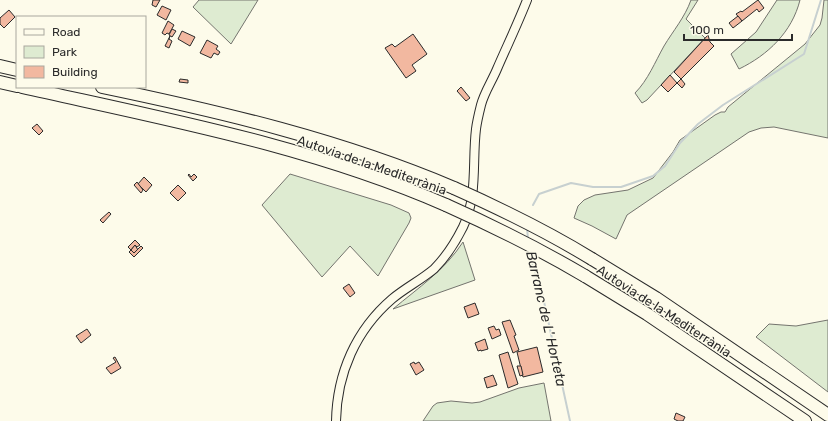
<svg xmlns="http://www.w3.org/2000/svg" width="828" height="421" viewBox="0 0 828 421" font-family="Rubik,sans-serif">
<rect width="100%" height="100%" fill="#fdfbea"/>
<g fill="#deebd1" stroke="#74746e">
<path d="M199 0H258L231 44 193 7Z"/>
<path d="M691 0H698L686 19 705 38 647 100 642 103 635 93C648 80 655 62 664 46 673 31 685 17 691 0Z"/>
<path d="M777 0H800C792 32 768 55 739 69L731 54 756 32Z"/>
<path d="M824 0H828V138L774 127 761 128 749 132 627 215 616 239 592 226 574 218 578 206 584 200 595 195 628 190 653 178 673 152 680 140 715 115 721 112H725L728 107 805 44 820 25 822 18Z"/>
<path d="M290 174 391 205 409 213 411 218 409 223 378 276 350 246 322 277 262 205Z"/>
<path d="M463 242 475 280 393 309C418 288 445 270 463 242Z"/>
<path d="M828 320V392L756 337 769 324 796 326Z"/>
<path d="M544 383 551 421H423L433 406 437 403 451 401 472 403 480 402 519 388Z"/>
</g>
<g fill="none" stroke-linecap="round" stroke-linejoin="round">
<g stroke="#c7d0d0" stroke-width="2">
<path d="M533 205 539 194 571 183 593 187H621L653 176 665 166 680 143 698 124 723 105 804 54 821 0"/>
<path d="M527 228 528 239"/>
<path d="M529 250 530 259 541 288 570 421"/>
</g>
</g>
<g fill="#f2b8a0" stroke="#2b2b2b">
<path d="M153 0H160L156 7 152 5Z"/>
<path d="M758 0 764 8 759 12 757 9 742 21 736 14 741 11 742 12Z"/>
<path d="M162 6 171 10 166 20 157 15Z"/>
<path d="M9 10 15 17 4 28 0 24V18Z"/>
<path d="M738 16 742 21 733 28 729 23Z"/>
<path d="M168 21 174 25 169 34 167 33 165 35 162 33Z"/>
<path d="M172 29 176 31 172 37 169 35Z"/>
<path d="M182 31 195 37 190 46 178 39Z"/>
<path d="M413 34 427 54 412 65 416 71 406 78 385 48 392 44 395 47Z"/>
<path d="M708 35 710 42 714 46 681 79 674 72Z"/>
<path d="M170 36 169 39 172 41 169 48 165 46Z"/>
<path d="M207 40 218 46 216 49 220 52 218 55 214 53 211 58 200 53Z"/>
<path d="M670 75 677 83 681 79 685 84 682 88 677 83 668 92 661 85Z"/>
<path d="M180 79 188 80V83L179 82Z"/>
<path d="M461 87 470 98 466 101 457 91Z"/>
<path d="M37 124 43 131 39 135 32 128Z"/>
<path d="M189 174 191 177 194 174 197 177 193 181 188 175Z"/>
<path d="M144 177 152 185 146 192 138 184Z"/>
<path d="M137 182 143 190 141 193 134 185Z"/>
<path d="M178 185 186 193 178 201 170 193Z"/>
<path d="M109 212 111 214 103 223 100 220Z"/>
<path d="M135 240 140 245 137 247 135 245 131 250 128 247Z"/>
<path d="M135 245 138 250 134 253 131 250Z"/>
<path d="M141 246 143 248 134 257 129 252 131 250 134 253Z"/>
<path d="M349 284 355 293 350 297 343 288Z"/>
<path d="M475 303 479 314 468 318 464 307Z"/>
<path d="M510 320 516 335 514 336 519 350 513 353 502 322Z"/>
<path d="M494 326 496 330 499 329 501 335 492 339 488 328Z"/>
<path d="M87 329 91 335 81 343 76 336Z"/>
<path d="M485 339 488 349 481 351V350L478 351 475 343Z"/>
<path d="M537 347 543 372 523 377 517 352Z"/>
<path d="M508 352 518 384 508 388 499 355Z"/>
<path d="M115 357 121 368 111 374 106 368 116 362 113 358Z"/>
<path d="M414 362 415 364 419 362 424 370 416 375 410 364Z"/>
<path d="M517 366H521L523 375 520 376Z"/>
<path d="M493 375 497 385 487 388 484 378Z"/>
<path d="M676 413 685 417 683 421H678L674 419Z"/>
</g>
<g fill="none" stroke-linecap="round" stroke-linejoin="round">
<g stroke="#2b2b2b" stroke-width="10">
<path id="minor" d="M336 421C337 373 356 330 392 299 405 288 421 280 434 269 446 257 456 241 463 227 478 196 472 162 476 129 477 121 479 113 481 105 484 93 492 81 497 69 507 46 518 23 527 0"/>
</g>
<g stroke="#2b2b2b" stroke-width="14">
<g id="highway">
<path d="M0 66 17 70"/>
<path d="M0 82 17 86"/>
<path d="M22 87C165 119 311 146 446 205"/>
<path d="M102 87C222 112 341 140 454 188"/>
<path d="M592 259 656 298 828 415"/>
<path d="M585 276 647 314 805 421"/>
</g>
</g>
<use href="#minor" stroke="#fdfbea" stroke-width="8"/>
<use href="#highway" stroke="#fdfbea" stroke-width="12"/>
<g stroke="#2b2b2b" stroke-width="14" stroke-linecap="butt">
<g id="highway-bridge">
<path d="M454 188C501 209 548 232 592 259"/>
<path d="M446 205C493 226 541 250 585 276"/>
</g>
</g>
<use href="#highway-bridge" stroke="#fdfbea" stroke-width="12"/>
</g>
<g text-anchor="middle" dominant-baseline="central" stroke-width="3" stroke-linejoin="round" paint-order="stroke">
<g font-size="13" fill="#2b2b2b" stroke="#fdfbea">
<text transform="translate(372 165) rotate(19)">Autovia de la Mediterrània</text>
<text transform="translate(664 311) rotate(33)">Autovia de la Mediterrània</text>
</g>
<g font-size="14" font-style="italic" fill="#2b2b2b" stroke="#fdfbea">
<text transform="translate(546 319) rotate(77)">Barranc de L' Horteta</text>
</g>
</g>
<rect x="16" y="16" width="130" height="72" fill="#fdfbea" stroke="#a9a89e"/>
<rect x="24" y="29" width="20" height="6" fill="#fdfbea" stroke="#a9a89e"/>
<text x="52" y="36" font-size="12" fill="#2b2b2b">Road</text>
<rect x="24" y="46" width="20" height="12" fill="#deebd1" stroke="#a9a89e"/>
<text x="52" y="56" font-size="12" fill="#2b2b2b">Park</text>
<rect x="24" y="66" width="20" height="12" fill="#f2b8a0" stroke="#a9a89e"/>
<text x="52" y="76" font-size="12" fill="#2b2b2b">Building</text>
<path d="M684 34v6h108v-6" fill="none" stroke="#2b2b2b" stroke-width="2"/>
<text x="690" y="34" font-size="12" fill="#2b2b2b" stroke="#fdfbea" stroke-width="3" paint-order="stroke">100 m</text>
</svg>
